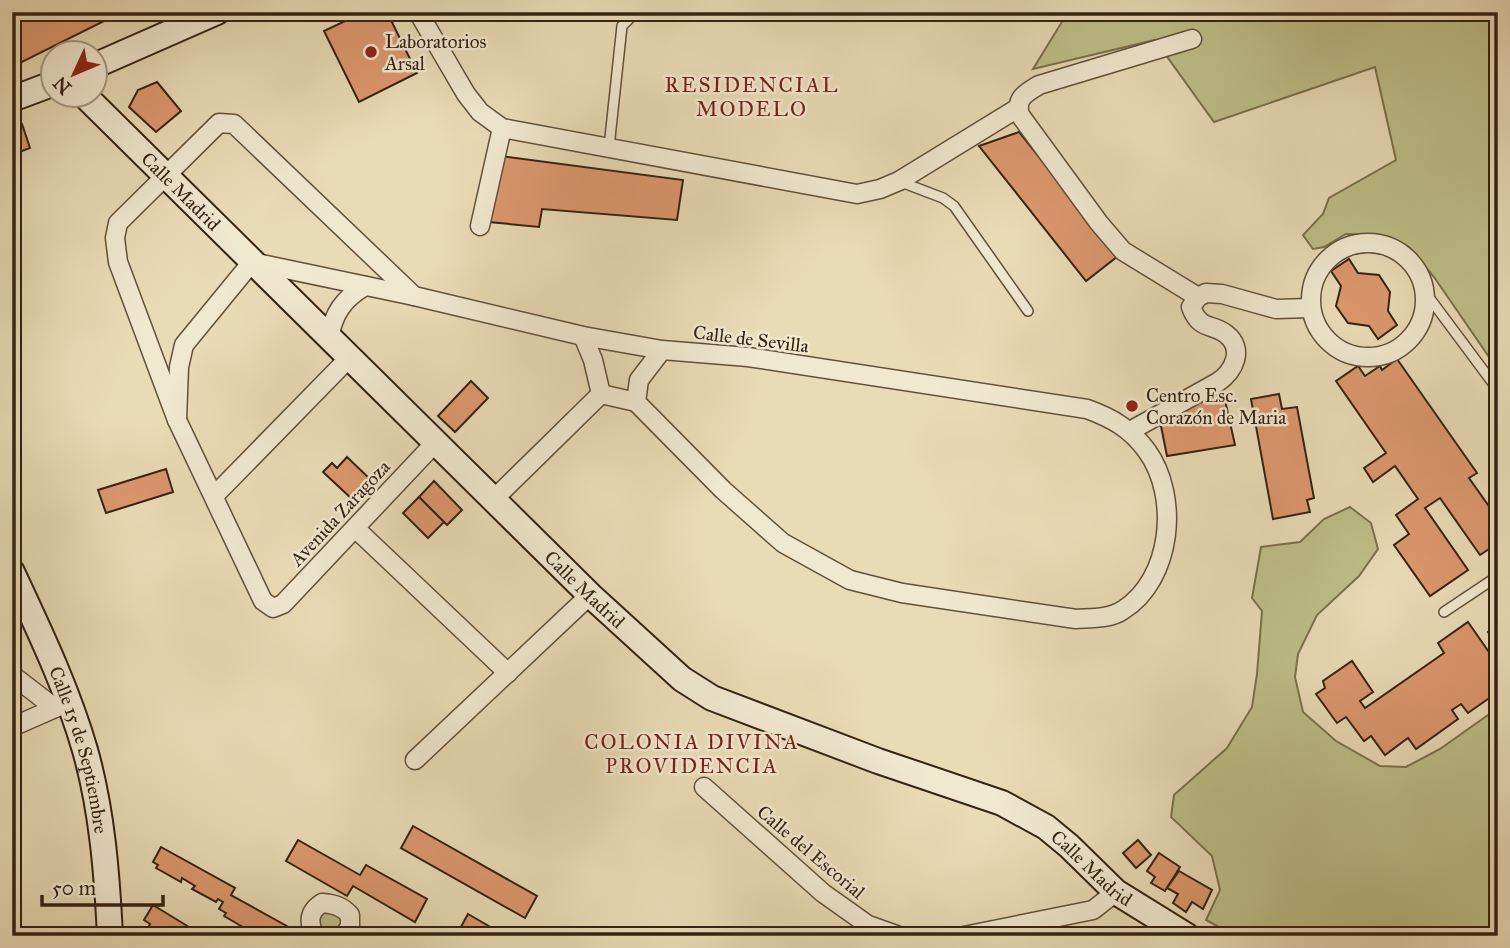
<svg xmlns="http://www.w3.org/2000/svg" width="1510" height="948" viewBox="0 0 1510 948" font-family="'IM FELL Great Primer',serif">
<rect width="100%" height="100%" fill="#e9dbb6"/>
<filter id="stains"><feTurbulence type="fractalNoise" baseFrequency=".00286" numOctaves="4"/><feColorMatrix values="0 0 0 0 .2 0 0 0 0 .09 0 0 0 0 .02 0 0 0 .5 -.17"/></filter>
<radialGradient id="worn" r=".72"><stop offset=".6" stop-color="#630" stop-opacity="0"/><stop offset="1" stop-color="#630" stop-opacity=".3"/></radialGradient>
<g fill="#bebe88" stroke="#7a704e" stroke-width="2">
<path d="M1068 12H1498V370L1434 277 1409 247 1379 235 1346 234 1324 247 1313 249 1303 235 1323 214 1329 198 1396 160 1375 67 1214 122 1155 40 1033 69Z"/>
<path d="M1350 507 1371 523 1378 549 1359 576 1317 615 1298 654 1295 677 1303 712 1336 741 1380 766 1406 767 1440 749 1498 708V931L1495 936H1235L1206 920 1220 890 1212 856 1171 817 1174 795 1227 748 1252 707 1257 674 1262 611 1252 598 1261 547 1300 542 1324 519Z"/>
<path d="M324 911 338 914 343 921 335 936H320L317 929 320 912Z"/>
</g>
<g fill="#dc976e" stroke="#352213" stroke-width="2">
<path d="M12 12H122L12 67Z"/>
<path d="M364 12H387L417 73 359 102 324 31Z"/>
<path d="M157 82 181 111 156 132 129 107 138 90Z"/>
<path d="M22 124 30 148 12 155V127Z"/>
<path d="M1019 132 1118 256 1086 281 979 146Z"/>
<path d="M501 156 683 180 677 220 542 209 539 227 489 222Z"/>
<path d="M1349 259 1358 273 1379 275 1390 292 1388 311 1397 325 1378 339 1369 326 1348 323 1336 306 1341 286 1331 271Z"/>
<path d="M1397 359 1477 473 1469 478 1498 519V543L1480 555 1440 498 1425 508 1468 570 1430 596 1394 545 1409 534 1396 515 1418 499 1395 466 1373 482 1364 468 1386 453 1336 381 1358 366 1365 376 1380 366 1382 370Z"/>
<path d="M471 381 488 398 455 432 438 416Z"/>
<path d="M1223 391 1235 445 1167 456 1160 421Z"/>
<path d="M1279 394 1282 409 1297 407 1314 498 1307 500 1310 512 1273 519 1251 399Z"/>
<path d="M347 457 370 479 352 499 323 472 332 463 337 468Z"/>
<path d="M166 469 173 492 106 513 98 490Z"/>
<path d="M434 481 462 510 447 525 419 497Z"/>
<path d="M419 497 444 522 428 538 403 513Z"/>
<path d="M1468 622 1498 665V681L1493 684 1498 692 1468 713 1461 704 1452 710 1458 719 1416 749 1408 738 1385 755 1371 736 1364 741 1346 717 1337 723 1316 694 1325 688 1323 681 1352 661 1373 692 1360 701 1365 708 1444 653 1438 643Z"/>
<path d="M1498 625V647L1488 632Z"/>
<path d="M413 826 537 896 525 918 401 848Z"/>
<path d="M298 840 360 875 366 865 427 899 415 922 353 886 347 896 286 861Z"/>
<path d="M1138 840 1151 855 1136 868 1123 853Z"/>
<path d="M161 847 235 888 231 895 303 935 260 936 262 933 250 928 248 930 224 916 226 913 219 909 223 902 218 899 216 902 192 889 195 886 182 878 181 882 156 868 158 865 153 862Z"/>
<path d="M1159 853 1180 867 1165 891 1151 883 1155 877 1147 871Z"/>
<path d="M1179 871 1212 890 1203 909 1192 902 1186 912 1173 903 1178 894 1167 888Z"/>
<path d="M153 905 189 927 184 936H160L148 928 150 924 144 920Z"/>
<path d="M468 914 506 936H456Z"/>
<path d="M845 929 859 936H836Z"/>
</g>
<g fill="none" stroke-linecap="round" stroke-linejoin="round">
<g stroke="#62503c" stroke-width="12">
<g id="lane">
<path d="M609 147 622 26 630 18V12"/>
<path d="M901 182 943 198 954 206 1028 311"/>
<path d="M1425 292 1498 390"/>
<path d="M1444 612 1498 576"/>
</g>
</g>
<g stroke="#62503c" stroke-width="21">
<g id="street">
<path d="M418 12 466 94 480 112 502 128 857 194 880 189 899 181 1018 108"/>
<path d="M1192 39 1039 85C1026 93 1015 98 1020 115L1099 223 1123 251 1198 297"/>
<path d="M480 226 502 128"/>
<circle cx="1368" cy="300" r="57"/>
<path d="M414 296 234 124 219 123 214 128 118 223 115 238 118 262 177 420 263 601 273 608 283 604 435 443"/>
<path d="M583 336 593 360 601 394"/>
<path d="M329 339C333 314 343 299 365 286"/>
<path d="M177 420 179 367 184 345 252 262 414 296 583 336 662 350 748 357 1087 409C1112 418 1131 429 1147 451 1180 497 1172 579 1123 610 1110 619 1091 618 1076 619L902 593 850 580 783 543 723 490 636 402 639 380 662 350"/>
<path d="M1130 431 1218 382C1234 371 1245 349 1226 334 1212 323 1200 331 1191 307L1198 297 1206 293 1222 294 1276 309 1310 308"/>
<path d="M214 496 349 358"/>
<path d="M494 499 601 394 636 402"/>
<path d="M355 528 508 673"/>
<path d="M12 675 55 708"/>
<path d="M12 727 69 702"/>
<path d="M415 760 590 595"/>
<path d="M704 787 823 893 868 925 899 936"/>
<path d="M315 936C308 922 308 912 322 903 334 904 342 906 350 915V927L343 936"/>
<path d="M964 936 1093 910 1116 892"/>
</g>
</g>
<g stroke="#352213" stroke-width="28">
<g id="secondary">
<path d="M94 66 217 12"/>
<path id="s1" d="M83 94 590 595 682 679 712 698 878 761 1002 803 1046 827 1069 846 1116 892 1187 936"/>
<path d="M12 99 52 84"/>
<path id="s2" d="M12 572C39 630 67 688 85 750 102 810 107 874 110 936"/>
</g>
</g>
<use href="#lane" stroke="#f1e8d0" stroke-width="9"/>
<use href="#street" stroke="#f1e8d0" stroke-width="18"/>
<use href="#secondary" stroke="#f1e8d0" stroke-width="24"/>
</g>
<g fill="#8f2418" stroke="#f1e8d0" stroke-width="2.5">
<circle cx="371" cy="52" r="7"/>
<circle cx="1132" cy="406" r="7"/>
</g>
<g text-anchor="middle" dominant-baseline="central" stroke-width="5" stroke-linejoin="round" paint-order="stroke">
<g font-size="19" fill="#352213" stroke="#f1e8d0" text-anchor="start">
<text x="385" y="41">Laboratorios<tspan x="385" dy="22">Arsal</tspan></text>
<text x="1146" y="395">Centro Esc.<tspan x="1146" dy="22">Corazón de Maria</tspan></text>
</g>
<g font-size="19" fill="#352213" stroke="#f1e8d0">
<text stroke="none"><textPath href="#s1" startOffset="138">Calle Madrid</textPath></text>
<text transform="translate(751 339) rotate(7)">Calle de Sevilla</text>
<text transform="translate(340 513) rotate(-47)">Avenida Zaragoza</text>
<text stroke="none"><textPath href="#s1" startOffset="705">Calle Madrid</textPath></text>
<text stroke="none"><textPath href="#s2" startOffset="191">Calle 15 de Septiembre</textPath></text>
<text transform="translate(811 852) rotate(40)">Calle del Escorial</text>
<text stroke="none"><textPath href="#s1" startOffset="1293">Calle Madrid</textPath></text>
</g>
<g font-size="21" letter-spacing="2" fill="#7a1f14" stroke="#f1e8d0">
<text x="752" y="85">RESIDENCIAL<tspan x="752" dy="24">MODELO</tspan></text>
<text x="692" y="742">COLONIA DIVINA<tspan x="692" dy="24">PROVIDENCIA</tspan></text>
</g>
</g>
<rect width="1510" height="948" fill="none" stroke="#e9dbb6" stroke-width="42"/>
<rect x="14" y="14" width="1482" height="920" fill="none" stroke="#352213" stroke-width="3.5"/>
<rect x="21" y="21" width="1468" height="906" fill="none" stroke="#352213" stroke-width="2"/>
<g transform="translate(74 74) rotate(226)"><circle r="33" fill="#f1e8d0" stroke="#a69984" stroke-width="2"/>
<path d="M0-5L12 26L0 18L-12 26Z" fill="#8f2418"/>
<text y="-10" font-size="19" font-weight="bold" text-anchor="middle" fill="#352213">N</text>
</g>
<path d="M42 895v10h121v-10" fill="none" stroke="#352213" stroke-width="3.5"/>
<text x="52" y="895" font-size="21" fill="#352213" stroke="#f1e8d0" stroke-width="5" paint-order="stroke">50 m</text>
<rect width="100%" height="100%" filter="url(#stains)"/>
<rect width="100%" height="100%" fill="url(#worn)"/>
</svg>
